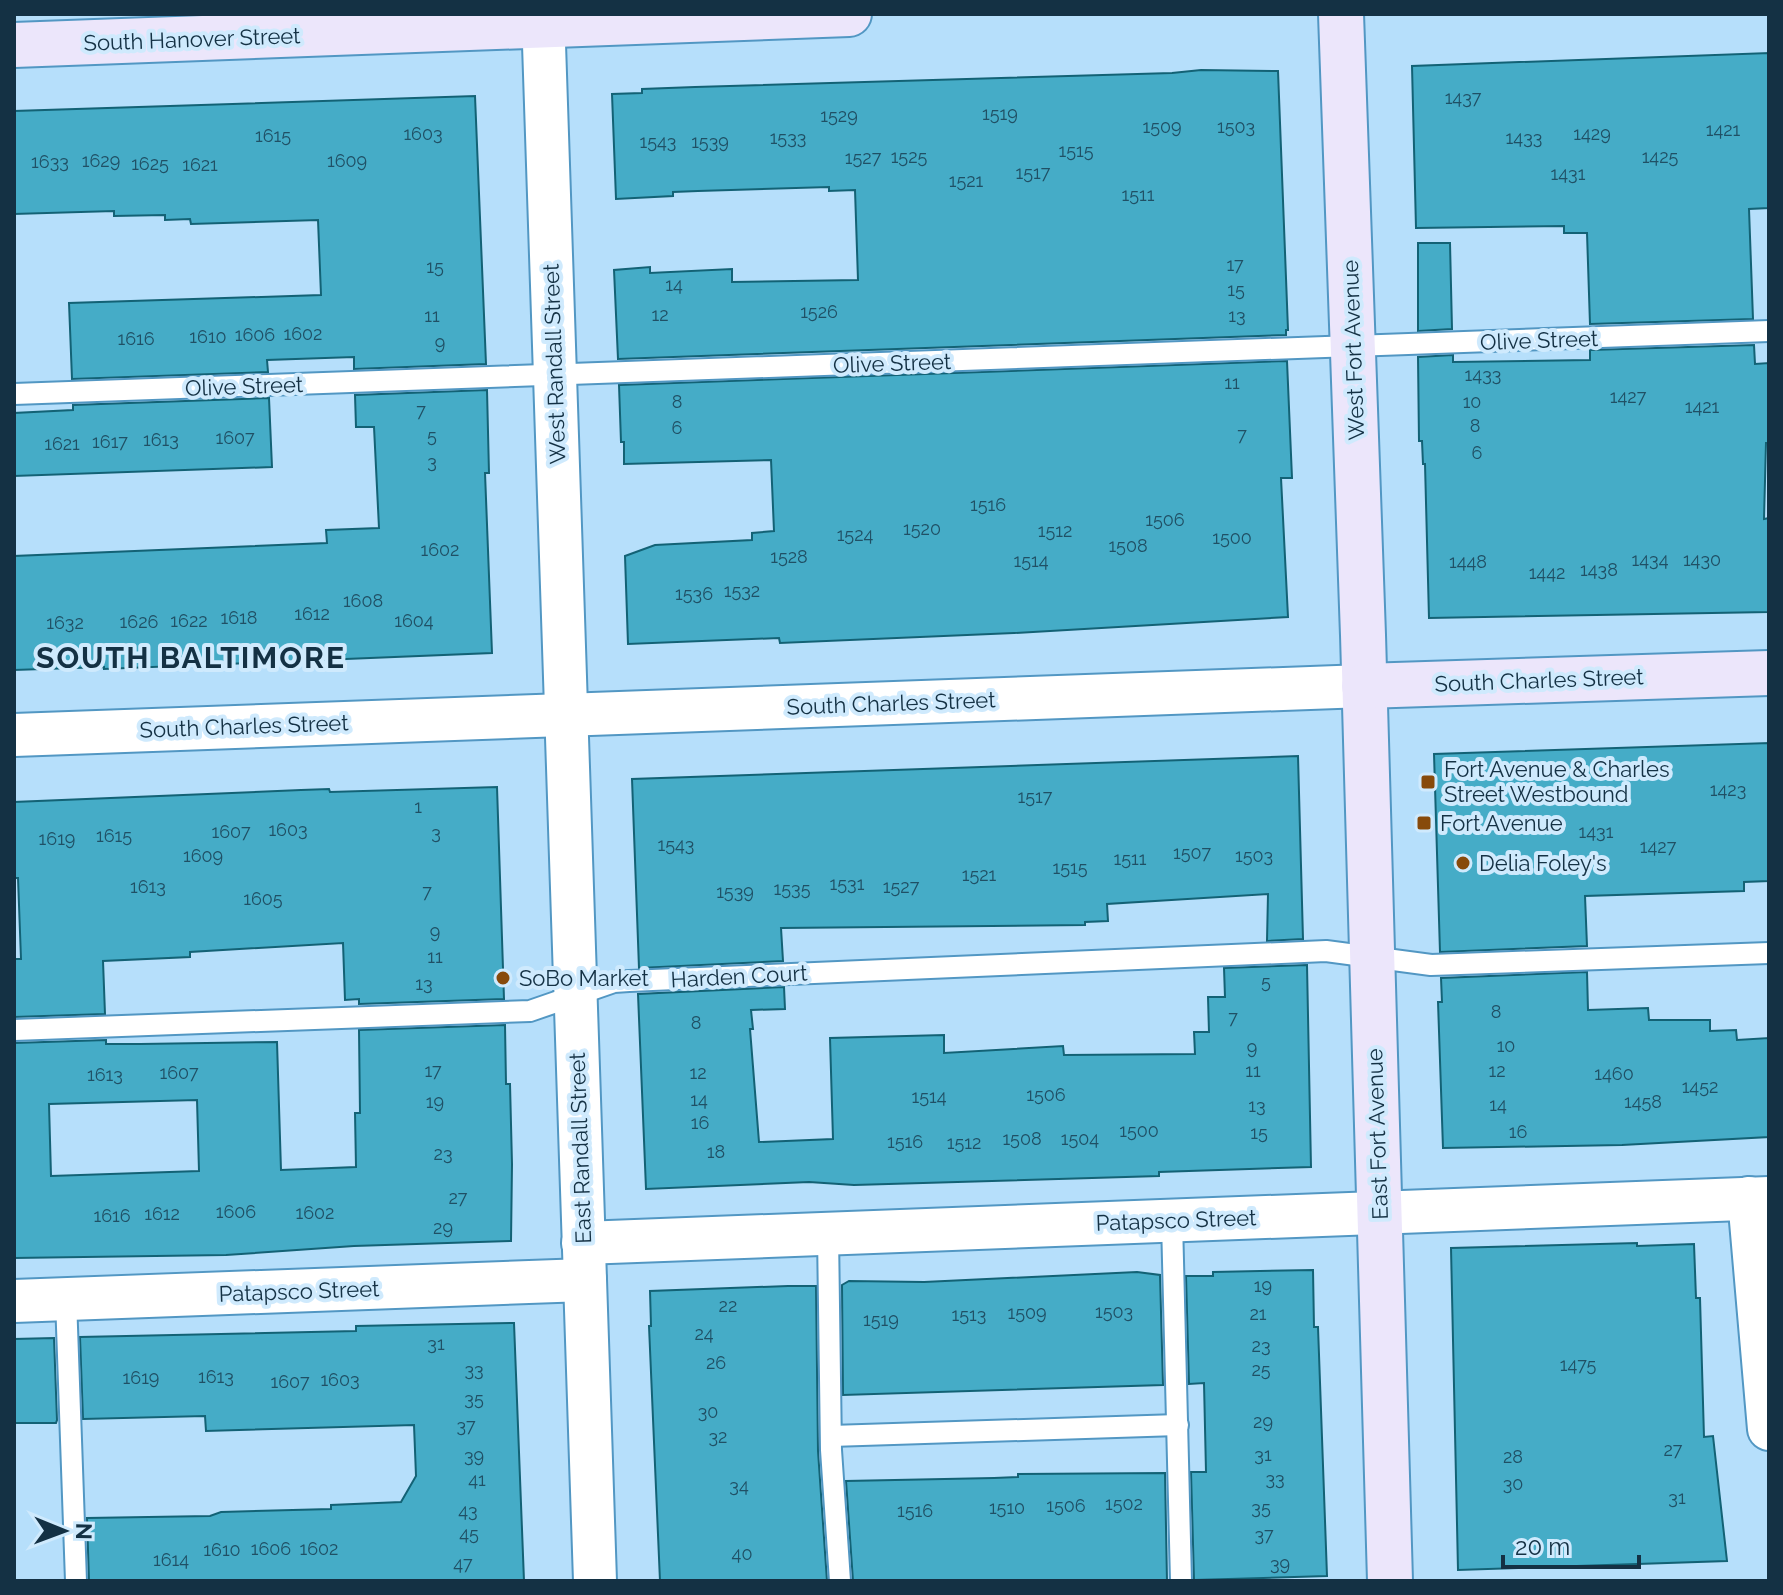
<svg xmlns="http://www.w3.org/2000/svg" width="1783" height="1595" viewBox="0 0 1783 1595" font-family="Raleway,sans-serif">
<rect width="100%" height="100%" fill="#b6dffb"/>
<g fill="#45acc7" stroke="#136275" stroke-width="2" fill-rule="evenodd">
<path d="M1769 53V208L1749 209 1753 319 1590 324 1587 233H1564V226L1416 228 1412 66Z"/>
<path d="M1201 70 1278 71 1288 330H1286V335L618 359 614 270 650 267V273L732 269V282L858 280 855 190 829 191V187L698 191 673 192V196L616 199 612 94 642 93V89L695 87 1172 73Z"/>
<path d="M475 96 486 364 354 369V357L267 360 268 372 72 379 69 303 321 295 318 220 191 224 190 219 165 220V215L114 216V211L14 214V111Z"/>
<path d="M1418 243H1450L1452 329 1418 331Z"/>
<path d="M1754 345 1755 364 1769 363V443H1766L1764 519 1769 518V612L1429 618 1425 464H1423L1422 441H1419L1418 357 1453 355V362L1590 360V350Z"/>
<path d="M1287 361 1292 478H1281L1288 617 1014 633 780 643 779 638 628 644 625 556 655 545 752 540V533L774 531 771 460 624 464V442H621L619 385Z"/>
<path d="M487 390 489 473H485L492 653 104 669V667L14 670V556L327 543 326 530 379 528 374 427H356L355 395Z"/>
<path d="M269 398 272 467 14 476V413L73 410V405Z"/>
<path d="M1769 743V881L1744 882V891L1585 896 1587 946 1440 952 1434 754Z"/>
<path d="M1298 756 1303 939 1267 941 1268 894 1107 904 1108 921 1085 922V925L781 928 783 961 639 968 632 779Z"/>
<path d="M497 787 504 999 359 1004V999L345 1000 343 943 190 952V957L103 961 105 1014 14 1017V959H21L18 878H14V802L301 790 329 789 330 792Z"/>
<path d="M1307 965 1311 1167 1159 1172V1176L854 1185 809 1182 646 1189 638 994 784 987 785 1009 751 1010 753 1029H750L759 1142 833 1139 830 1038 944 1035V1053L1063 1046 1064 1055 1195 1054 1194 1032H1209L1208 997H1225L1224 968Z"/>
<path d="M1587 972 1588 1010 1648 1008 1649 1020H1710V1031L1736 1030 1737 1040 1769 1038V1137L1622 1145 1443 1148 1438 1002H1442L1441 978Z"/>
<path d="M505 1025 506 1084H510L512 1164 511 1241 354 1246 226 1255 14 1258V1043L106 1040V1044H140L277 1042 281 1170 356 1167 355 1113H360L359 1030ZM197 1100 199 1171 51 1176 49 1104Z"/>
<path d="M1637 1243V1246L1694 1244 1696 1298H1700L1704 1437 1713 1436 1727 1561 1458 1570 1451 1248Z"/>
<path d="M1313 1270 1314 1327H1318L1327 1576 1194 1580 1191 1472H1206L1204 1383 1189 1384 1186 1276H1213V1272Z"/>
<path d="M1137 1272 1160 1275 1163 1385 843 1395 842 1285 849 1281 924 1282Z"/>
<path d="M788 1286H816L818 1451 827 1581H660L649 1326H651L650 1291Z"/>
<path d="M514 1323 524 1581H89L87 1518 210 1516 221 1512 331 1509V1505L401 1502 416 1476 414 1425 206 1431 205 1416 83 1419 80 1337 356 1331V1326Z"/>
<path d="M54 1338 57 1420 56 1423H14V1339Z"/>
<path d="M1165 1473 1167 1581H853L846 1481 994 1478 1018 1477V1474Z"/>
</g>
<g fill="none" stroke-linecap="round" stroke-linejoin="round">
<g stroke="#5297c3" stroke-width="24">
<g id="lane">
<path d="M14 394 1769 331"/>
<path d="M14 1030 530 1011 614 982 629 981 1326 951 1431 965 1769 953"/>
<path d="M1172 1221 1181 1581"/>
<path d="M828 1234 831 1450 840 1581"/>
<path d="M66 1299 76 1581"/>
<path d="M831 1436 1178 1425"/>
</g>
</g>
<g stroke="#5297c3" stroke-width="46">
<g id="street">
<path d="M543 14 595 1581"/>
<path d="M14 735 1364 686"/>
<path d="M1749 1198 1769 1429"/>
<path d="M583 1243 1769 1198"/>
<path d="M14 1301 585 1280"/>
</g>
</g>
<g stroke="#5297c3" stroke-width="48">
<g id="secondary">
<path d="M1341 14 1363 635 1390 1581"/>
<path d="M14 45 849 14"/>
<path d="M1364 686 1769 673"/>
</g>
</g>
<use href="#lane" stroke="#fff" stroke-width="20"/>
<use href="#street" stroke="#fff" stroke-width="42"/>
<use href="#secondary" stroke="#ece6fb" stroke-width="44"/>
</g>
<g fill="#874a0b" stroke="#cfeafd" stroke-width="3">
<rect x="1420" y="774" width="16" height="16" rx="4"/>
<rect x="1416" y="815" width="16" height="16" rx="4"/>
<circle cx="1463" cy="863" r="8"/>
<circle cx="503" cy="978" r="8"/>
</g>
<g text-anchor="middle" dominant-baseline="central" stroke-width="8" stroke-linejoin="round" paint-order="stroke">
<g font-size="18" fill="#205065">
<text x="1463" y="97">1437</text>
<text x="1000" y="113">1519</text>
<text x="839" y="115">1529</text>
<text x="1162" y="126">1509</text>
<text x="1236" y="126">1503</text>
<text x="1723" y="129">1421</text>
<text x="423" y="133">1603</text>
<text x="1592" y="133">1429</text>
<text x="273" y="135">1615</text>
<text x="788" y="137">1533</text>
<text x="1524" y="137">1433</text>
<text x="658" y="141">1543</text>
<text x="710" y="141">1539</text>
<text x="1076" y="150">1515</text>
<text x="909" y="156">1525</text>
<text x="1660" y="156">1425</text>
<text x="863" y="157">1527</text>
<text x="101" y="160">1629</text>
<text x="347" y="160">1609</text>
<text x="50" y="161">1633</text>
<text x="150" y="163">1625</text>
<text x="200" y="164">1621</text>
<text x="1033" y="172">1517</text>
<text x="1568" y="173">1431</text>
<text x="966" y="180">1521</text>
<text x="1138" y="194">1511</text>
<text x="1235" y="264">17</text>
<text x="435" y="266">15</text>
<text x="674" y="284">14</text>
<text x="1236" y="289">15</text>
<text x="819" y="311">1526</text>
<text x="660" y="314">12</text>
<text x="432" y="315">11</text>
<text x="1237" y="315">13</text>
<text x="303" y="333">1602</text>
<text x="255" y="334">1606</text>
<text x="208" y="336">1610</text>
<text x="136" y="338">1616</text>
<text x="440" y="342">9</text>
<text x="1483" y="374">1433</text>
<text x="1232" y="382">11</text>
<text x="1628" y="396">1427</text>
<text x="677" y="401">8</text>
<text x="1472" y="401">10</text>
<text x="1702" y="406">1421</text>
<text x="421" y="410">7</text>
<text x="1475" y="425">8</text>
<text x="677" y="427">6</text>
<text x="1242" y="434">7</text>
<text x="432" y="435">5</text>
<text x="235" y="437">1607</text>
<text x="161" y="439">1613</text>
<text x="110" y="441">1617</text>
<text x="62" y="443">1621</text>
<text x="1477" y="452">6</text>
<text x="432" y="461">3</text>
<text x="988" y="504">1516</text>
<text x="1165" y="519">1506</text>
<text x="922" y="528">1520</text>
<text x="1055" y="530">1512</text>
<text x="855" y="534">1524</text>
<text x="1232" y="537">1500</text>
<text x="1128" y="545">1508</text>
<text x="440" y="549">1602</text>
<text x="789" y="556">1528</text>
<text x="1650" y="559">1434</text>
<text x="1702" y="559">1430</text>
<text x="1031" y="560">1514</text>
<text x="1468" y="561">1448</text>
<text x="1599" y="569">1438</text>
<text x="1547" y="572">1442</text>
<text x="742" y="590">1532</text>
<text x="694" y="593">1536</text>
<text x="363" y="600">1608</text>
<text x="312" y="613">1612</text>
<text x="239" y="617">1618</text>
<text x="189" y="620">1622</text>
<text x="414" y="620">1604</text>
<text x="139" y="621">1626</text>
<text x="65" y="622">1632</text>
<text x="1728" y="789">1423</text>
<text x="1035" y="796">1517</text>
<text x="418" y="806">1</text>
<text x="288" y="829">1603</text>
<text x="231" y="831">1607</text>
<text x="1596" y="831">1431</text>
<text x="436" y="832">3</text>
<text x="114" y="835">1615</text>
<text x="57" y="838">1619</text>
<text x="676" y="844">1543</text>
<text x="1658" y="846">1427</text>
<text x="1192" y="852">1507</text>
<text x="203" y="855">1609</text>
<text x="1254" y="855">1503</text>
<text x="1130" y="858">1511</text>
<text x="1070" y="867">1515</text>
<text x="979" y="874">1521</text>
<text x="847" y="883">1531</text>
<text x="148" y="886">1613</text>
<text x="901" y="886">1527</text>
<text x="792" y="888">1535</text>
<text x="427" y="891">7</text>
<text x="735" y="891">1539</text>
<text x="263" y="898">1605</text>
<text x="435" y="931">9</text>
<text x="435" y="956">11</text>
<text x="1266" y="981">5</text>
<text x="424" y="983">13</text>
<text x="1496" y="1011">8</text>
<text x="1233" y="1017">7</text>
<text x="696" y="1022">8</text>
<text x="1506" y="1045">10</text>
<text x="1252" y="1047">9</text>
<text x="433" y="1070">17</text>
<text x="1253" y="1070">11</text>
<text x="1497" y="1070">12</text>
<text x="179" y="1072">1607</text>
<text x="698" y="1072">12</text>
<text x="1614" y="1073">1460</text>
<text x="105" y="1074">1613</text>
<text x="1700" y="1086">1452</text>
<text x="1046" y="1094">1506</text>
<text x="929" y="1096">1514</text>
<text x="699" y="1099">14</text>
<text x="435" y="1101">19</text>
<text x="1643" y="1101">1458</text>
<text x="1498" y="1104">14</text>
<text x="1257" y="1105">13</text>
<text x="700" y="1122">16</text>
<text x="1139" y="1130">1500</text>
<text x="1518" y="1131">16</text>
<text x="1259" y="1132">15</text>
<text x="1022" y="1138">1508</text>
<text x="1080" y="1138">1504</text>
<text x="905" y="1141">1516</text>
<text x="964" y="1142">1512</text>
<text x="716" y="1151">18</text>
<text x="443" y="1153">23</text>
<text x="458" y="1197">27</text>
<text x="236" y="1211">1606</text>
<text x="315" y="1212">1602</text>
<text x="162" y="1213">1612</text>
<text x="112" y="1215">1616</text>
<text x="443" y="1227">29</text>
<text x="1263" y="1285">19</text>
<text x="728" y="1305">22</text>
<text x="1114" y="1311">1503</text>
<text x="1027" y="1312">1509</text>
<text x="1258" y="1313">21</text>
<text x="969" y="1314">1513</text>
<text x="881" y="1319">1519</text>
<text x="704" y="1333">24</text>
<text x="436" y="1343">31</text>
<text x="1261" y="1345">23</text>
<text x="716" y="1362">26</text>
<text x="1578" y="1364">1475</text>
<text x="474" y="1369">33</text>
<text x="1261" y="1369">25</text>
<text x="216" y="1376">1613</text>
<text x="141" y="1377">1619</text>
<text x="340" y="1379">1603</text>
<text x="290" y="1381">1607</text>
<text x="474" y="1398">35</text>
<text x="708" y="1411">30</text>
<text x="1263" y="1421">29</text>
<text x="466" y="1425">37</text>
<text x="718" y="1436">32</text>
<text x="1673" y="1449">27</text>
<text x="1263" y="1454">31</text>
<text x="474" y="1455">39</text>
<text x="1513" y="1456">28</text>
<text x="1275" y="1478">33</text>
<text x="477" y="1479">41</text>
<text x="1513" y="1483">30</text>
<text x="739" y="1485">34</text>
<text x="1677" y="1497">31</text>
<text x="1124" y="1503">1502</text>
<text x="1066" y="1505">1506</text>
<text x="1007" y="1507">1510</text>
<text x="1261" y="1507">35</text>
<text x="468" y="1510">43</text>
<text x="915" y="1510">1516</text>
<text x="469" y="1533">45</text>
<text x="1264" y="1534">37</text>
<text x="271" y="1548">1606</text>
<text x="319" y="1548">1602</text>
<text x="222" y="1549">1610</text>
<text x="742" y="1553">40</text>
<text x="171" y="1559">1614</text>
<text x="463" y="1563">47</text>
<text x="1280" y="1563">39</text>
</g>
<g font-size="22" fill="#143144" stroke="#cfeafd">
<text transform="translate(192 39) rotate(-2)">South Hanover Street</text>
<text transform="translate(1539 340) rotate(-2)">Olive Street</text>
<text transform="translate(1353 350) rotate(-92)">West Fort Avenue</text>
<text transform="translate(892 363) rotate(-2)">Olive Street</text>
<text transform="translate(554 364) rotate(-92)">West Randall Street</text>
<text transform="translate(244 386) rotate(-2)">Olive Street</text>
<text transform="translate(1539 680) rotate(-2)">South Charles Street</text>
<text transform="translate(891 703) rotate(-2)">South Charles Street</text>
<text transform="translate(244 726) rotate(-2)">South Charles Street</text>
<text transform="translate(739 976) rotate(-3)">Harden Court</text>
<text transform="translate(1377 1134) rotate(-92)">East Fort Avenue</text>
<text transform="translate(580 1148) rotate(-92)">East Randall Street</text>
<text transform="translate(1176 1220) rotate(-2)">Patapsco Street</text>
<text transform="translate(299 1291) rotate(-2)">Patapsco Street</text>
</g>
<g font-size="22" fill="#143144" stroke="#cfeafd" text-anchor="start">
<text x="1444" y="769">Fort Avenue &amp; Charles<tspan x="1444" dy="25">Street Westbound</tspan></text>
<text x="1440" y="823">Fort Avenue</text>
<text x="1479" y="863">Delia Foley's</text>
<text x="519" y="978">SoBo Market</text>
</g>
<g font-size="30" font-weight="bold" letter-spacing="2" fill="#143144" stroke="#cfeafd">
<text x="191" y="657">SOUTH BALTIMORE</text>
</g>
</g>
<rect width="1783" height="1595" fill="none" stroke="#143144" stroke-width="32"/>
<g transform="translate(64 1531) rotate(91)" stroke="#cfeafd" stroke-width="6" paint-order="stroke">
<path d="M0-6L14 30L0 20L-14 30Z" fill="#143144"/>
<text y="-12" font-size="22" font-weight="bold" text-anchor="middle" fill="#143144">N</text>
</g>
<path d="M1503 1555v12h136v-12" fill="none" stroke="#143144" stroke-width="4"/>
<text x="1515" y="1555" font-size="24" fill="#143144" stroke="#cfeafd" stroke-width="6" paint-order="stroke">20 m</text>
</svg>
